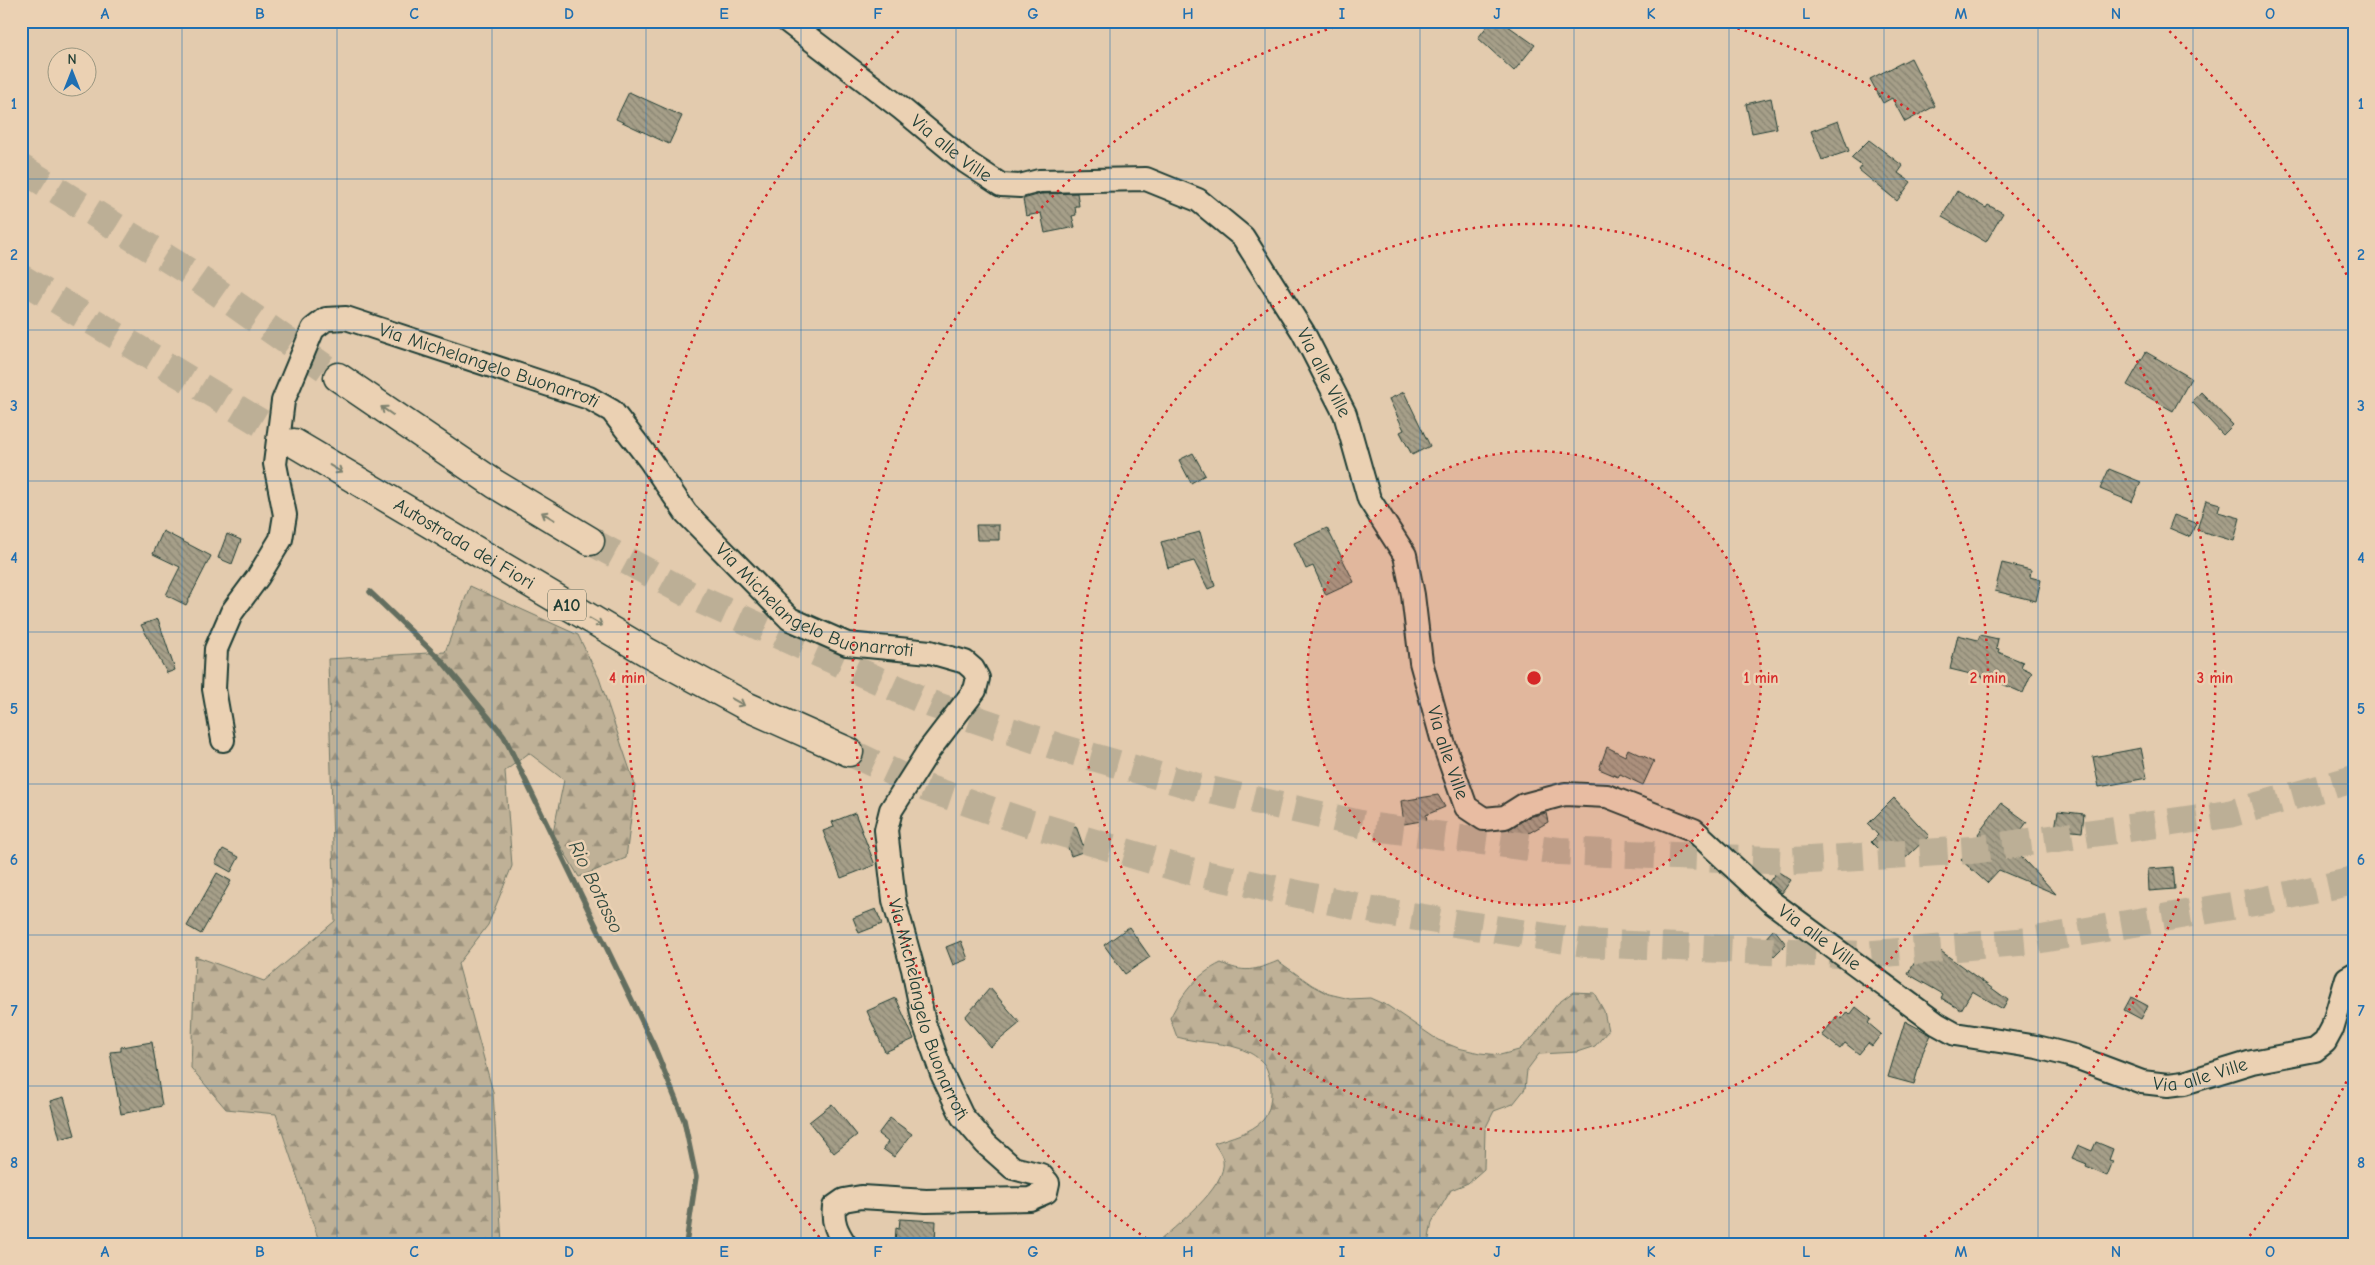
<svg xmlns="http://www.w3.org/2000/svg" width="2375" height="1265" viewBox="0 0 2375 1265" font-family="'Comic Neue',sans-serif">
<defs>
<pattern id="forest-firs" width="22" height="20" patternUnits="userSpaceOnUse" patternTransform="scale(1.25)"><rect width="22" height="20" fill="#bfb197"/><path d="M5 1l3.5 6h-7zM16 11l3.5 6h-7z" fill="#9b917c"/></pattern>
<pattern id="building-back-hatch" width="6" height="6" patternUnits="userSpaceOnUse" patternTransform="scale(1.25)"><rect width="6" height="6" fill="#a69f89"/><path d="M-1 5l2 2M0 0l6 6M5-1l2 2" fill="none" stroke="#878371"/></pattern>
</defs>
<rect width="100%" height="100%" fill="#e3cbae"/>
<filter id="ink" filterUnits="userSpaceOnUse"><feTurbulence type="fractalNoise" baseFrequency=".02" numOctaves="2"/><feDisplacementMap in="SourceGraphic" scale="10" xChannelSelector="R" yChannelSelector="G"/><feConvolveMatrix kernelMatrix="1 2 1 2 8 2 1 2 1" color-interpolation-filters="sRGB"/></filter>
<g filter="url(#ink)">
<g fill="url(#forest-firs)" stroke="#6f7766">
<path d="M470 586 578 635 599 678 635 785 626 858 579 877 553 833 564 780 529 753 505 771 512 866 488 925 458 964 493 1092 502 1244H320L276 1114 226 1109 191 1068 195 956 264 981 335 921 328 659 445 652Z"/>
<path d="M1278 961 1312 985 1329 994 1350 999 1370 998 1388 1006 1438 1040 1458 1048 1480 1053 1500 1055 1519 1050 1534 1036 1557 1004 1573 992 1594 993 1604 1011 1608 1031 1595 1046 1577 1052 1539 1054 1527 1070 1525 1089 1513 1104 1494 1111 1485 1129 1484 1169 1468 1183 1451 1190 1432 1222 1428 1244H1156C1174 1227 1228 1187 1223 1160 1222 1155 1217 1148 1214 1143 1231 1137 1251 1133 1263 1120 1274 1107 1273 1077 1264 1064 1261 1060 1253 1054 1248 1052 1227 1041 1200 1044 1177 1037L1170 1018C1183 993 1196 975 1221 963 1244 973 1254 971 1278 961Z"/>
</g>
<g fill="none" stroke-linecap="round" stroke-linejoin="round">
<path stroke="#636e5f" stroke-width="5.5" d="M370 592 442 661 504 736 600 934 654 1046 684 1120 696 1177 686 1244"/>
</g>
<g fill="url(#building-back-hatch)" stroke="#1f3d34">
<path d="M1491 21H1501L1535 45 1514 71 1478 38Z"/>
<path d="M1911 58 1935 106 1905 122 1892 98 1883 103 1870 79Z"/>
<path d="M629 92 682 116 669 144 616 119Z"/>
<path d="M1771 98 1777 128 1752 133 1746 104Z"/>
<path d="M1838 121 1849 151 1822 160 1811 131Z"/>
<path d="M1869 140 1903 166 1898 173 1911 182 1897 201 1859 170 1862 166 1851 158Z"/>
<path d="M1957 191 1986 208 1988 205 2003 213 1986 242 1942 217Z"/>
<path d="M1077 193 1079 206H1075L1076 215 1072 216 1075 227 1045 233 1041 213 1026 216 1023 199 1041 194Z"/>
<path d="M2146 352 2191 378 2173 411 2127 385Z"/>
<path d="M1404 392 1430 446 1412 455 1400 432 1404 430 1389 399Z"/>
<path d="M2201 392 2233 425 2223 435 2192 402Z"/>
<path d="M1193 453 1205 475 1191 483 1179 460Z"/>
<path d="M2109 469 2141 482 2132 502 2100 489Z"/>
<path d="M2206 500 2220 504 2218 512 2240 518 2234 541 2197 530Z"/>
<path d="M2174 515 2196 523 2190 537 2169 528Z"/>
<path d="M976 525H999V540H977Z"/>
<path d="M1327 528 1354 582 1326 595 1313 566 1306 569 1294 543Z"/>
<path d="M163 531 211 556 186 605 166 595 180 567 153 554Z"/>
<path d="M1200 532 1215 586 1208 589 1194 561 1168 568 1161 542Z"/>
<path d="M227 534 241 540 232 564 218 558Z"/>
<path d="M2002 563 2031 570 2030 577 2041 580 2036 601 1995 591Z"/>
<path d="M158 619 175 670 167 673 141 625Z"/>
<path d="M1958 635 1978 640 1980 635 1998 639 1996 648 1999 649 1998 652 2023 662 2021 667 2032 672 2023 693 1991 679 1950 669Z"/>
<path d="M1607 747 1625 756 1628 749 1654 761 1643 785 1620 774 1618 777 1599 769Z"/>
<path d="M2141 748 2147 778 2099 787 2093 757Z"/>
<path d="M1438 795 1445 807 1426 815 1427 820 1404 824 1401 801Z"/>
<path d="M1894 798 1929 836 1896 867 1871 842 1878 835 1868 824Z"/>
<path d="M2001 803 2027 822 2010 845 2056 894 1999 870 1987 883 1961 860 1981 838 1978 834Z"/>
<path d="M2058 811 2084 814 2082 832 2055 829Z"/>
<path d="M855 813 875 865 841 878 823 831 834 827 832 822Z"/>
<path d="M1546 813 1548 822 1515 841 1509 829 1529 817Z"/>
<path d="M1076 826 1085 851 1071 856 1062 831Z"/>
<path d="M223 849 239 857 231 872 215 863Z"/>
<path d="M2173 867 2175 889 2149 891 2148 869Z"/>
<path d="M1777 871 1791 880 1782 893 1769 882Z"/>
<path d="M217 873 231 881 201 934 187 926Z"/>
<path d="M876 909 882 924 859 933 853 918Z"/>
<path d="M1129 927 1150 957 1125 974 1104 945Z"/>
<path d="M1774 929 1786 944 1774 956 1762 942Z"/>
<path d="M961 941 968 959 953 965 946 947Z"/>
<path d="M1927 941 2008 1000 2003 1009 1972 991 1961 1010 1941 998 1943 994 1908 974Z"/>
<path d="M990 988 1020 1023 991 1047 965 1017Z"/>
<path d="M2131 997 2148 1006 2141 1019 2124 1010Z"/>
<path d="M896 998 914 1039 885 1052 867 1011Z"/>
<path d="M1856 1007 1871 1019 1868 1023 1881 1034 1872 1046 1868 1043 1859 1054 1845 1043 1840 1049 1822 1035 1837 1016 1842 1019 1847 1012 1850 1015Z"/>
<path d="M1905 1021 1931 1035 1923 1052 1914 1084 1888 1077Z"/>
<path d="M152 1042 162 1106 121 1114 110 1052 121 1051V1047Z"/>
<path d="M64 1097 75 1135 60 1139 50 1101Z"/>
<path d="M832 1104 857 1135 834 1153 809 1122Z"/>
<path d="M890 1118 912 1134 894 1157 883 1149 888 1142 878 1134Z"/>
<path d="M2096 1142 2113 1149 2109 1160 2113 1161 2107 1176 2086 1167 2087 1164 2072 1158 2078 1145 2092 1151Z"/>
<path d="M900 1219 936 1221 935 1244H895L896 1228 899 1229Z"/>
</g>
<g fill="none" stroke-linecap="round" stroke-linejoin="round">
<g stroke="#bcaf96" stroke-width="28" stroke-dasharray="28 14" stroke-linecap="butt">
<path d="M21 168 189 272 338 377"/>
<path d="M21 278 294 443"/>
<path d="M590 541 696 598 931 704 1058 747 1201 788 1374 827 1559 851 1793 861 1972 850 2229 814 2354 779"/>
<path d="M849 752 926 788 1025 822 1185 870 1378 911 1585 943 1861 955 2030 941 2266 900 2354 881"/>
</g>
<g stroke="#1f3d34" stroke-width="26">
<g id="minor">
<path id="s1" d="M787 21 902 109 966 162 1001 185 1020 186 1039 181 1146 179 1198 200 1243 237 1303 332 1345 414 1369 499 1405 555 1413 595 1421 662 1443 742 1466 807 1484 819 1505 817 1524 805 1565 794 1607 796 1694 830 1770 901 1937 1024 1955 1034 2037 1047 2073 1056 2142 1082 2168 1085 2184 1083 2252 1062 2315 1050 2325 1042 2332 1029 2347 978 2354 974"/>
<path id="s2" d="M223 740 214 689 216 649 232 612 258 577 281 539 285 515 275 464 283 401 313 329 326 319 346 318 589 398 612 411 649 459 686 513 790 619 847 644 930 652 965 662 973 669 978 678 975 690 929 750 891 810 886 830 894 900 913 969 924 1023 942 1074 962 1116 986 1144 1013 1168 1041 1175 1048 1183 1046 1192 1030 1199 926 1201 861 1197 844 1200 834 1207C832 1222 837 1232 845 1244"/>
</g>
</g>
<g stroke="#1f3d34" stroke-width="31">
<g id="highway">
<path d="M338 377 495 484 590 541"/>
<path id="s3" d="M294 443 647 652 748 707 849 752"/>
</g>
</g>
<use href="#minor" stroke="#ebd1b3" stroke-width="22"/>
<use href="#highway" stroke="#ebd1b3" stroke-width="28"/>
</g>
<defs><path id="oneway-shaft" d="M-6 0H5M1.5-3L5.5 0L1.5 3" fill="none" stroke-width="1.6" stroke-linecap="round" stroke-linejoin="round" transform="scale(1.25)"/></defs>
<g stroke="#7b806d">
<use href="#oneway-shaft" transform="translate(387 411) rotate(-145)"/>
<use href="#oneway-shaft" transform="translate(336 469) rotate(31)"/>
<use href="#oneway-shaft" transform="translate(548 516) rotate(-149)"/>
<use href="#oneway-shaft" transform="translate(596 622) rotate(30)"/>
<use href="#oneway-shaft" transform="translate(738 702) rotate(29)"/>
</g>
</g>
<path fill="none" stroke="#1f6fb2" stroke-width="1" stroke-opacity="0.55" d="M182 21V1244M337 21V1244M492 21V1244M646 21V1244M801 21V1244M956 21V1244M1110 21V1244M1265 21V1244M1420 21V1244M1574 21V1244M1729 21V1244M1884 21V1244M2038 21V1244M2193 21V1244M21 179H2354M21 330H2354M21 481H2354M21 632H2354M21 784H2354M21 935H2354M21 1086H2354"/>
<circle cx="1534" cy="678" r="227" fill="#d62828" fill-opacity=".12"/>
<g fill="none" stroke="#d62828" stroke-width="2.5" stroke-dasharray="2.5 5">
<circle cx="1534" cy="678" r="227"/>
<circle cx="1534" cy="678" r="454"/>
<path d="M1153 1243A681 681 0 0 1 1352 22M1716 22A681 681 0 0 1 1915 1243"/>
<path d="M2353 1068A907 907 0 0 1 2244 1243M824 1243A907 907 0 0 1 904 26M2164 26A907 907 0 0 1 2353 288"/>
</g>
<g text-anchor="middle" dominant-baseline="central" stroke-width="5" stroke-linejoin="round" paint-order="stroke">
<rect fill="#ebd1b3" stroke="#5c695a" stroke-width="1" x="548" y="589.5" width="38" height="31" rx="4"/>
<g font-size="18" font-weight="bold" fill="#1f3d34">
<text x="567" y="605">A10</text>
</g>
<g font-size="19" fill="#1f3d34" stroke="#ebd1b3">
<text stroke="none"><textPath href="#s1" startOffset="208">Via alle Ville</textPath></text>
<text stroke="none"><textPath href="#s2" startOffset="625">Via Michelangelo Buonarroti</textPath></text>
<text stroke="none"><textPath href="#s1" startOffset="688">Via alle Ville</textPath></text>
<text stroke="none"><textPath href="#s3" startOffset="198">Autostrada dei Fiori</textPath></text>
<text stroke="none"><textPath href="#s2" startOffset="1045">Via Michelangelo Buonarroti</textPath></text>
<text stroke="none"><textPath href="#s1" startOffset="1092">Via alle Ville</textPath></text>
<text stroke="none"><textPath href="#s1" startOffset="1558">Via alle Ville</textPath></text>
<text stroke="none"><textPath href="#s2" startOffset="1599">Via Michelangelo Buonarroti</textPath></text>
<text stroke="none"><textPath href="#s1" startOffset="1978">Via alle Ville</textPath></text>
</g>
<g font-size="20" font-style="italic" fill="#30493f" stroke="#ebd1b3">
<text transform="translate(596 887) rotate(64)">Rio Botasso</text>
</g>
</g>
<circle cx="1534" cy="678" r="8" fill="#d62828" stroke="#ebd1b3" stroke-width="2.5"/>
<g font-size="15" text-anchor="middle" font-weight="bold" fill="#d62828" stroke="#ebd1b3" stroke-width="5" stroke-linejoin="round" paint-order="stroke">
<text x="1761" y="683">1 min</text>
<text x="1988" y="683">2 min</text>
<text x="2215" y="683">3 min</text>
<text x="627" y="683">4 min</text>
</g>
<rect width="2375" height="1265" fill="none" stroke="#ebd1b3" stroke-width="55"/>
<g transform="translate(72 72)"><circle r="24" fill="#ebd1b3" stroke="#999680"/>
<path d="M0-4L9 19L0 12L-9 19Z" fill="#1f6fb2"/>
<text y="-8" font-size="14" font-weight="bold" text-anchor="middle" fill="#1f3d34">N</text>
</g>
<rect x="28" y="28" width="2320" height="1210" fill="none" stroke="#1f6fb2" stroke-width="2"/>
<g font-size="16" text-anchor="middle" font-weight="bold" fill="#1f6fb2">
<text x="105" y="19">A</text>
<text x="260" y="19">B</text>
<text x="414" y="19">C</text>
<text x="569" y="19">D</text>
<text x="724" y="19">E</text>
<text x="878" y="19">F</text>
<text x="1033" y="19">G</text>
<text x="1188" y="19">H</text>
<text x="1342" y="19">I</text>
<text x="1497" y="19">J</text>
<text x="1651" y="19">K</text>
<text x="1806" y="19">L</text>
<text x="1961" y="19">M</text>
<text x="2116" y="19">N</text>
<text x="2270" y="19">O</text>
<text x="14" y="109">1</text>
<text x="2361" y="109">1</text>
<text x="14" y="260">2</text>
<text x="2361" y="260">2</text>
<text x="14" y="411">3</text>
<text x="2361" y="411">3</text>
<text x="14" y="563">4</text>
<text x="2361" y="563">4</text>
<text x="14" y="714">5</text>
<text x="2361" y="714">5</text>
<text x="14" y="865">6</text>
<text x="2361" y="865">6</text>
<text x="14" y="1016">7</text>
<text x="2361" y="1016">7</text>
<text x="14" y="1168">8</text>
<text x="2361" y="1168">8</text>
<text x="105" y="1257">A</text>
<text x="260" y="1257">B</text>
<text x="414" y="1257">C</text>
<text x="569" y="1257">D</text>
<text x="724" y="1257">E</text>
<text x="878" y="1257">F</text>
<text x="1033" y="1257">G</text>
<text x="1188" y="1257">H</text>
<text x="1342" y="1257">I</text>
<text x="1497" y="1257">J</text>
<text x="1651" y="1257">K</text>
<text x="1806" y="1257">L</text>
<text x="1961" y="1257">M</text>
<text x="2116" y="1257">N</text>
<text x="2270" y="1257">O</text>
</g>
</svg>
